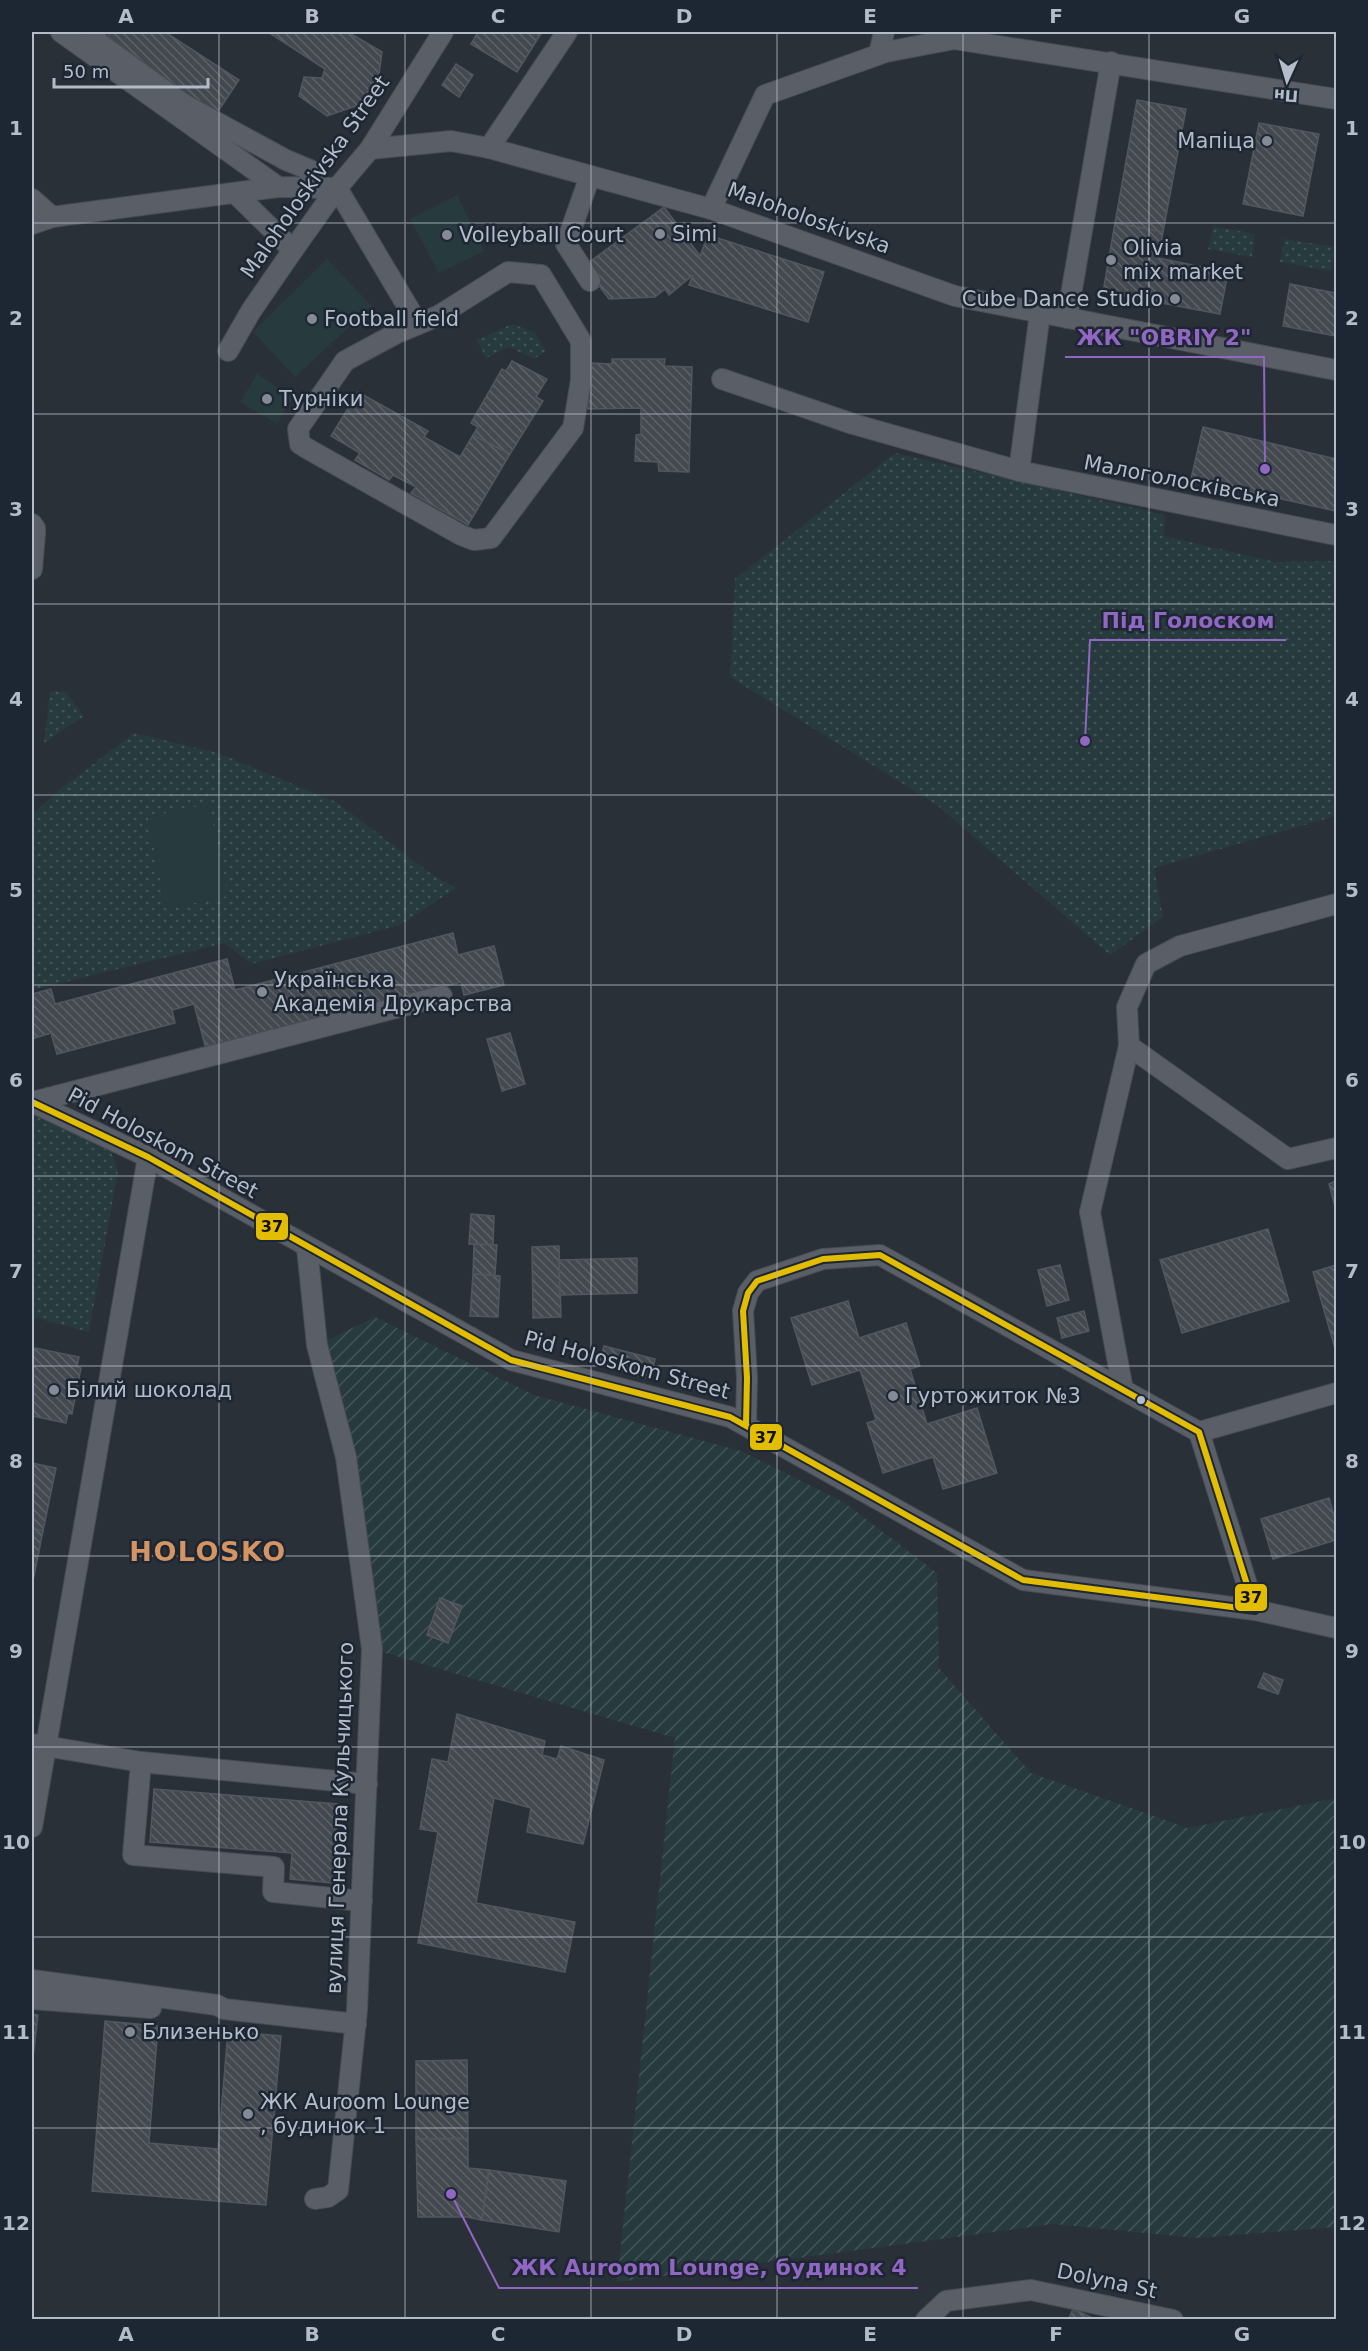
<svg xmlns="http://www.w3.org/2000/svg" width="1368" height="2351" viewBox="0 0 1368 2351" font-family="'DejaVu Sans',sans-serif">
<defs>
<pattern id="grass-dots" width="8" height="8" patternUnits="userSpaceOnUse" patternTransform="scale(1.5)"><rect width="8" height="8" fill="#273a3e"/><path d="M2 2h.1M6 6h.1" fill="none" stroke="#445559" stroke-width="1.8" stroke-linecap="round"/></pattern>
<pattern id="garden-furrows" width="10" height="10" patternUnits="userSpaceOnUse" patternTransform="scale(1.5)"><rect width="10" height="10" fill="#273a3e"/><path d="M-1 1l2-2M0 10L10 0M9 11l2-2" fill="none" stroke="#445559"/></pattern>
<pattern id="building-back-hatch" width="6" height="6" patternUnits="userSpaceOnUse" patternTransform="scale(1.5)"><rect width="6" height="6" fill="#444950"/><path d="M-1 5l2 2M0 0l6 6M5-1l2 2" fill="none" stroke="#5d6168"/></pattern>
</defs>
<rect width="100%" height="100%" fill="#2a3038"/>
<g fill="url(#grass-dots)">
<path d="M1213 226 1255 234 1252 257 1208 249Z"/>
<path d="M1284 239 1336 247 1331 271 1280 262Z"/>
<path d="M512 324 534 332 546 351 534 359 509 347 486 358 477 340Z"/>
<path d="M895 453 1165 515 1164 536 1275 562 1336 561V816L1154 868 1163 917 1110 955 937 805 730 677 735 579Z"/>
<path d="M50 691 66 692 84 716 44 743Z"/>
<path d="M134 733 218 753 336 802 434 876 456 888 400 925 251 964 225 943 32 990V815L59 790Z"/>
<path d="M32 1113 111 1152 118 1171 89 1332 32 1317Z"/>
</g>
<path fill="url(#garden-furrows)" d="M375 1317 534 1395 741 1451 845 1503 937 1573 939 1668 1031 1773 1188 1828 1336 1798V2227L1197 2238 1053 2224 617 2282 675 1738 372 1649 351 1463 317 1345Z"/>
<g fill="#273a3e">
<path d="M457 195 484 251 439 273 410 219Z"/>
<path d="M327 259 372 306 295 377 253 332Z"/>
<path d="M257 374 293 397 277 424 240 402Z"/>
<path d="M209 804 228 896 166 909 148 817Z"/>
</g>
<g fill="url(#building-back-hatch)" stroke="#52575f" stroke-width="1.5">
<path d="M111 32H165L239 80 215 116 103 42Z"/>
<path d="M268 32H348L382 52 379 74 359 105 327 116 299 96 304 77 322 78 325 69Z"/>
<path d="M478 32H542L517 72 471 44Z"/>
<path d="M456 64 473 75 459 97 442 85Z"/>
<path d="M1137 100 1186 109 1163 232 1115 223Z"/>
<path d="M1259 123 1319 134 1303 216 1243 204Z"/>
<path d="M664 207 700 256 708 235 824 272 808 322 689 285 693 275 669 295 665 289 655 297 609 299 584 266Z"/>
<path d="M1115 223 1163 232 1158 258 1228 272 1220 314 1103 292Z"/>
<path d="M1290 284 1336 293V336L1283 326Z"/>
<path d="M612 359H665L664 366 692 367 689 472 659 471 658 462 635 461 636 435 641 434V408L587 409 591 363 612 364Z"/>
<path d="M512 361 547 379 536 397 543 401 510 454 473 435 478 427 471 423 502 369 506 371Z"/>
<path d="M358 392 428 431 424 437 460 457 473 435 510 454 468 525 411 493 416 487 393 475 389 480 355 460 360 453 331 436Z"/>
<path d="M1203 427 1336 459V511L1191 479Z"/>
<path d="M453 933 458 955 494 946 504 985 464 995 461 982 206 1049 194 1004 172 1010 175 1023 57 1054 51 1033 32 1039V994L51 989 55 1004 227 959 235 990Z"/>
<path d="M510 1033 525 1084 502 1091 487 1039Z"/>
<path d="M1336 1181V1210L1329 1184Z"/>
<path d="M471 1214 494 1216 493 1245 469 1244Z"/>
<path d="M1268 1229 1289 1301 1182 1333 1160 1260Z"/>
<path d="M474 1244 497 1245 495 1275 473 1274Z"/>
<path d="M559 1246 561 1317 533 1318 532 1247Z"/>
<path d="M637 1258V1293L560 1295 559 1260Z"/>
<path d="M1060 1265 1069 1300 1047 1306 1038 1270Z"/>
<path d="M1336 1265V1352L1313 1272Z"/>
<path d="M473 1274 500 1276 498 1317 470 1316Z"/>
<path d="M848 1301 859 1338 906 1323 920 1366 910 1369 927 1424 977 1408 997 1473 943 1489 933 1457 883 1473 867 1423 876 1420 860 1370 812 1385 791 1318Z"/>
<path d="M1084 1311 1089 1331 1062 1338 1057 1318Z"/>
<path d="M604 1346 655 1359 650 1379 599 1365Z"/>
<path d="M35 1348 79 1357 77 1367 81 1368 72 1414 68 1413 66 1423 32 1416V1358Z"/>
<path d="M32 1463 56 1468 43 1531 32 1528Z"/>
<path d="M1329 1498 1336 1523V1540L1273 1559 1261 1519Z"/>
<path d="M32 1528 43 1531 32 1586Z"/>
<path d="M440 1598 462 1606 448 1643 427 1635Z"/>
<path d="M1264 1673 1283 1680 1278 1694 1258 1687Z"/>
<path d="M457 1714 545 1741 542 1755 557 1759 561 1746 604 1760 583 1844 527 1832 531 1808 494 1798 476 1903 575 1922 565 1972 418 1943 438 1832 420 1829 432 1759 448 1762Z"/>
<path d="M154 1789 338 1804 332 1883 290 1879 292 1853 150 1842Z"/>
<path d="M32 2014 38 2015 32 2066Z"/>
<path d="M105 2021 158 2026 149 2143 218 2149 228 2031 281 2036 266 2205 92 2191Z"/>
<path d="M467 2060 468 2138 416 2139V2061Z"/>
<path d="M416 2139H468V2168L489 2170 482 2220 467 2217H418Z"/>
<path d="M489 2170 566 2181 559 2232 482 2220Z"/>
<path d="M1073 2309 1097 2320H1068Z"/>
</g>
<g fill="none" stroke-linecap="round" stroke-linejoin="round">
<g stroke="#484c53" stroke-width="22">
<g id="minor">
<path d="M61 32 278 187 337 188 418 324"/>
<path d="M96 32 92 38 185 105 286 160 310 170 316 188"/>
<path d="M879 54 884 32"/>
<path d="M489 148 567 32"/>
<path d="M370 149 451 141 489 148 711 209 955 296 1336 370"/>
<path d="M590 176 566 244 590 281"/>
<path d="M235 193 293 250"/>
<path d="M32 199 52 217"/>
<path d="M711 209 765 95 886 52 954 39 1336 99"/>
<path d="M32 224 52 217 278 187"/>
<path d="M508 272 541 275 581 341V380L573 428 491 538 474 540 461 535 308 449 300 444 298 429 345 361 397 333 438 316Z"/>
<path d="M1040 313 1019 471 1336 535"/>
<path d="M1067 318 1111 62"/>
<path d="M228 351 251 311 293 250 337 188 370 149 443 32"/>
<path d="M722 379 853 424 1019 471"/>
<path d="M32 524 35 528V533L32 569"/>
<path d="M1129 1046 1288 1159 1336 1148"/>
<path d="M32 1102 148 1157 511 1360 730 1417 1023 1580 1255 1610 1336 1628"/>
<path d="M33 1102 442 996"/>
<path d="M307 1248 317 1345 346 1457 372 1649 357 2010 338 2190 328 2197 315 2199"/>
<path d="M1123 1390 1090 1212 1129 1046 1127 1007 1146 964 1180 946 1336 904"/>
<path d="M746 1424 747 1378 743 1311 748 1293 757 1281 823 1259 880 1255 1199 1432 1255 1610"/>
<path d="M1199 1432 1336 1393"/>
<path d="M33 1744 141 1762 367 1784"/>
<path d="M141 1762 133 1855 274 1867 273 1892 362 1901"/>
<path d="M32 1827 148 1157"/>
<path d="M32 1980 217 2005 224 2009 356 2024"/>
<path d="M32 1999 151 2008"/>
<path d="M926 2320 946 2301 1031 2290 1173 2320"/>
</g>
</g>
<use href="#minor" stroke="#5a5e66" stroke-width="20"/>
<g stroke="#1d2633" stroke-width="10">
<path id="bus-1" d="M32 1102 148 1157 511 1360 730 1417 1023 1580 1255 1610 1199 1432 880 1255 823 1259 757 1281 748 1293 743 1311 747 1378 746 1424"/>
</g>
<use href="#bus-1" stroke="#e3bd00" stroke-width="6"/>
</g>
<path fill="none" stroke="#b4bcc9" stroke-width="1.5" stroke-opacity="0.55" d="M219 32V2320M405 32V2320M591 32V2320M777 32V2320M963 32V2320M1149 32V2320M32 223H1336M32 414H1336M32 604H1336M32 795H1336M32 985H1336M32 1176H1336M32 1366H1336M32 1556H1336M32 1747H1336M32 1937H1336M32 2128H1336"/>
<g fill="#848b96" stroke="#1d2633" stroke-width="2">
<circle cx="1267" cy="141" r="6"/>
<circle cx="660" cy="234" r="6"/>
<circle cx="447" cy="235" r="6"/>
<circle cx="1111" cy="260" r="6"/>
<circle cx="1175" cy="299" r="6"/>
<circle cx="312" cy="319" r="6"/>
<circle cx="267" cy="399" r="6"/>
<circle cx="262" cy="992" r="6"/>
<circle cx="54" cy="1390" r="6"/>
<circle cx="893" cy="1396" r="6"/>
<circle cx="130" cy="2032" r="6"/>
<circle cx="248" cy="2114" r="6"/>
</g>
<circle fill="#b4bcc9" stroke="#1d2633" stroke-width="2" cx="1141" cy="1400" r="5"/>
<g text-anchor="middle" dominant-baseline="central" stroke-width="5" stroke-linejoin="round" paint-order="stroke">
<g font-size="21" fill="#b4bcc9" stroke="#1d2633" text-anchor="start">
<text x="1255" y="141" text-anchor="end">Мапіца</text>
<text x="672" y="234">Simi</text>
<text x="459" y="235">Volleyball Court</text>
<text x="1123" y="248">Olivia<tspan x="1123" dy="24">mix market</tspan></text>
<text x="1163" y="299" text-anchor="end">Cube Dance Studio</text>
<text x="324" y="319">Football field</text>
<text x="279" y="399">Турніки</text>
<text x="274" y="980">Українська<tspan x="274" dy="24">Академія Друкарства</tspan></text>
<text x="66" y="1390">Білий шоколад</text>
<text x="905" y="1396">Гуртожиток №3</text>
<text x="142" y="2032">Близенько</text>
<text x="260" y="2102">ЖК Auroom Lounge<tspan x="260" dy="24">, будинок 1</tspan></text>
</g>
<g font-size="21" fill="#b4bcc9" stroke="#1d2633">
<text transform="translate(315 177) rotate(-55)">Maloholoskivska Street</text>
<text transform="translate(809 218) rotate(20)">Maloholoskivska</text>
<text transform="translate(1182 481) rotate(11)">Малоголосківська</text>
<text transform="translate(163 1143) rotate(28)">Pid Holoskom Street</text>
<text transform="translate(627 1365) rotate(15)">Pid Holoskom Street</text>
<text transform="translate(340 1818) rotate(-88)">вулиця Генерала Кульчицького</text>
<text transform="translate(1107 2281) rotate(12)">Dolyna St</text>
</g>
<g font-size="27" font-weight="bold" letter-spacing="1.5" fill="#d59563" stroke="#1d2633">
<text x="208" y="1551">HOLOSKO</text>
</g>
</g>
<path fill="none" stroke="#9266c3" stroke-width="2" d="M1265 469L1264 357H1065M1085 741L1090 640H1286M451 2194L499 2288H918"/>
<g fill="#9266c3" stroke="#1d2633" stroke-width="2">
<circle cx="1265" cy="469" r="6"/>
<circle cx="1085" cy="741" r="6"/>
<circle cx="451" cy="2194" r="6"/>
</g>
<g font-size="22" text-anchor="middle" font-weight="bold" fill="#9266c3" stroke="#1d2633" stroke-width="5" stroke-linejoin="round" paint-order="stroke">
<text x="1164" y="345">ЖК "OBRIY 2"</text>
<text x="1188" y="628">Під Голоском</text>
<text x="709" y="2275">ЖК Auroom Lounge, будинок 4</text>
</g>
<g stroke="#1d2633" stroke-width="2">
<rect x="255" y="1212" width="34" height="29" rx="6" fill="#e3bd00"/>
<rect x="749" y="1423" width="34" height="28" rx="6" fill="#e3bd00"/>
<rect x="1234" y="1583" width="34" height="29" rx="6" fill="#e3bd00"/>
</g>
<g font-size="16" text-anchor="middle" font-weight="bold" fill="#111">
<text x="272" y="1232">37</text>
<text x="766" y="1443">37</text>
<text x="1251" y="1603">37</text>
</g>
<rect width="1368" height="2351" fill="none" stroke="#1d2633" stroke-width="66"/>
<g transform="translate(1287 81) rotate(184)" stroke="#1d2633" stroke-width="4.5" paint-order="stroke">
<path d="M0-4.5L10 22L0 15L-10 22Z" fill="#b4bcc9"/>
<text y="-9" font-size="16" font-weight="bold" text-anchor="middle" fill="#b4bcc9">Пн</text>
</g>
<path d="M54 78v9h154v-9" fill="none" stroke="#b4bcc9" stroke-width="3"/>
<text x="63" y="78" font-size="18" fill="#b4bcc9" stroke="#1d2633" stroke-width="4.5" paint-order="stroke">50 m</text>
<rect x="33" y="33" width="1302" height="2285" fill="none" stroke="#b4bcc9" stroke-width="2"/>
<g font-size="20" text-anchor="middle" font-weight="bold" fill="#b4bcc9">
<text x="126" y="23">A</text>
<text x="312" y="23">B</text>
<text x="498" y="23">C</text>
<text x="684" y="23">D</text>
<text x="870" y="23">E</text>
<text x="1056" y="23">F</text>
<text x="1242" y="23">G</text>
<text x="16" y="135">1</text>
<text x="1352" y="135">1</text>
<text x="16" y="325">2</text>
<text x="1352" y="325">2</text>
<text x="16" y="516">3</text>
<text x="1352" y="516">3</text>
<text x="16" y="706">4</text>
<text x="1352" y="706">4</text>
<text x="16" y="897">5</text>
<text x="1352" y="897">5</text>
<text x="16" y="1087">6</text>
<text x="1352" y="1087">6</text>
<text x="16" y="1278">7</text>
<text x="1352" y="1278">7</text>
<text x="16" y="1468">8</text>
<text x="1352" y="1468">8</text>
<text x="16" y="1658">9</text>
<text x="1352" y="1658">9</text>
<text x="16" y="1849">10</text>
<text x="1352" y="1849">10</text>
<text x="16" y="2039">11</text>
<text x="1352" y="2039">11</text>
<text x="16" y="2230">12</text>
<text x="1352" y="2230">12</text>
<text x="126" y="2341">A</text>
<text x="312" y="2341">B</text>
<text x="498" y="2341">C</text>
<text x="684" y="2341">D</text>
<text x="870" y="2341">E</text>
<text x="1056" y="2341">F</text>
<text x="1242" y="2341">G</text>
</g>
</svg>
